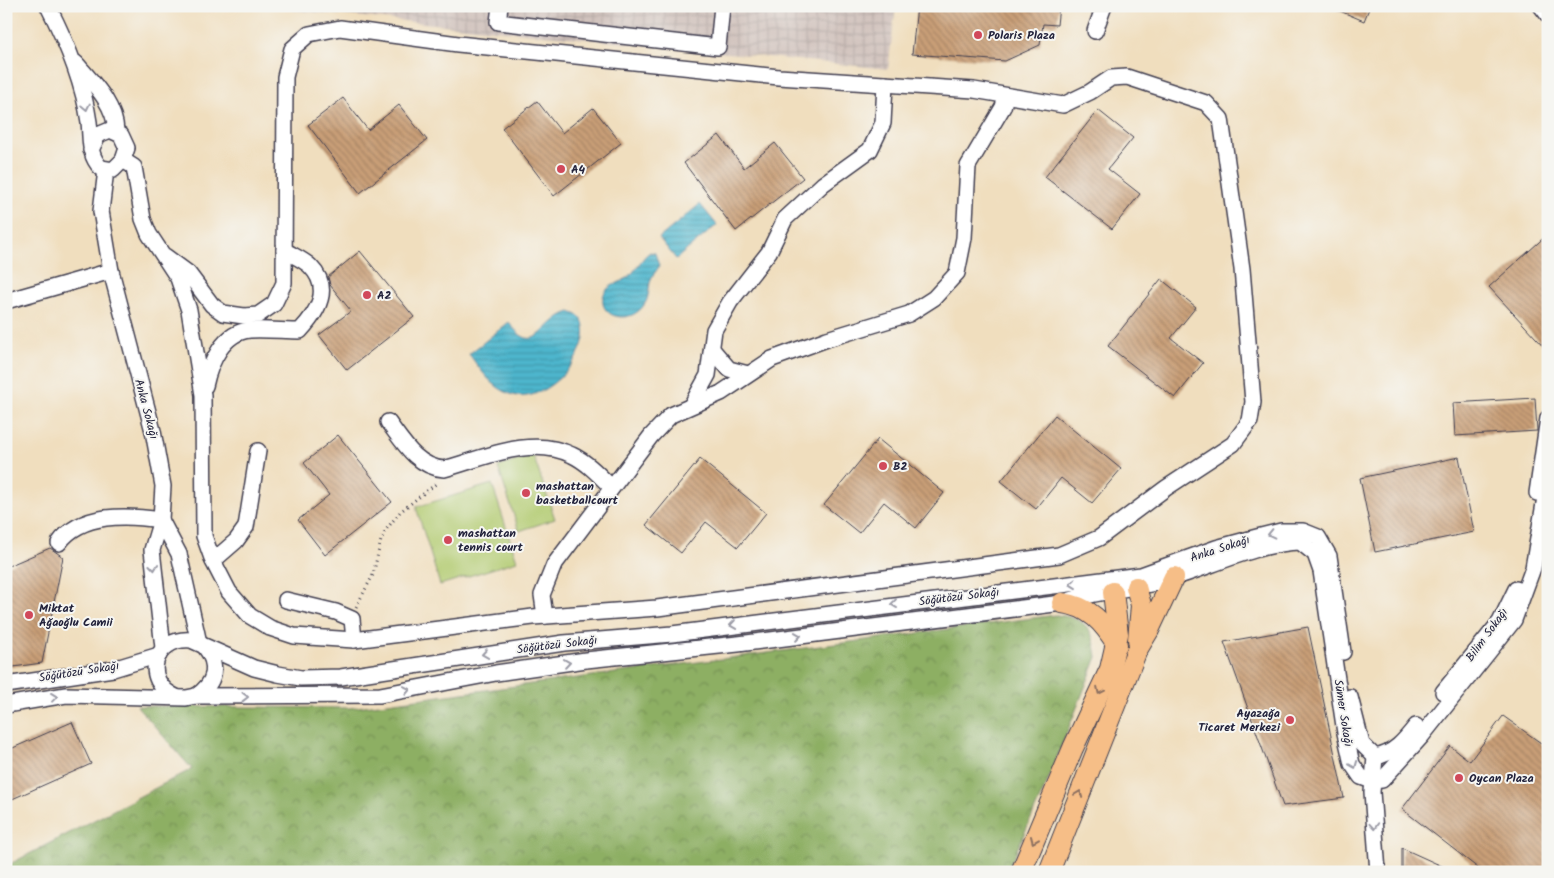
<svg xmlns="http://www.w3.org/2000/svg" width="1554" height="878" viewBox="0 0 1554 878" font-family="Kalam,sans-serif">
<defs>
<pattern id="industrial-grid" width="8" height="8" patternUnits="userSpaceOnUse" patternTransform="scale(1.25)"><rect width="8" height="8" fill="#cfc0ba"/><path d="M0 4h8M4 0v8" fill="none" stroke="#b1a5a1"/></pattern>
<pattern id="forest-crowns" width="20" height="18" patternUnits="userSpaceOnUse" patternTransform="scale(1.25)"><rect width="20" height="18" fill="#8daf63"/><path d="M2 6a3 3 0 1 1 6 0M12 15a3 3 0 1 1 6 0" fill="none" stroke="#738e53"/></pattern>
<pattern id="water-rules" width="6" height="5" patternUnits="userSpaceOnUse" patternTransform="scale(1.25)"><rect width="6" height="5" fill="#4eb6cd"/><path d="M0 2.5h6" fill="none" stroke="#4094a8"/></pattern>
<pattern id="building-back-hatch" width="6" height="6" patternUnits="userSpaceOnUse" patternTransform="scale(1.25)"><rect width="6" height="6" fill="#c99f77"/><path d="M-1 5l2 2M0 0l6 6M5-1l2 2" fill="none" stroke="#a38163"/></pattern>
</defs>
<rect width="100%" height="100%" fill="#f6f6f2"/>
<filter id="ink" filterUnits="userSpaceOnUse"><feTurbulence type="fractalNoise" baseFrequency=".02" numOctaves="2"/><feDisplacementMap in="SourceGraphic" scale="10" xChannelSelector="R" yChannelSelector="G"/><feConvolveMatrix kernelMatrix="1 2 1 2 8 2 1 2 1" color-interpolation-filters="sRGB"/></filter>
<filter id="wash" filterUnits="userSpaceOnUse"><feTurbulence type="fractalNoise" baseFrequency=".0096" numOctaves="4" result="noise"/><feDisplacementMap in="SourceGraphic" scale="20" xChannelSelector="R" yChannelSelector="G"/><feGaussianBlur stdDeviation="1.12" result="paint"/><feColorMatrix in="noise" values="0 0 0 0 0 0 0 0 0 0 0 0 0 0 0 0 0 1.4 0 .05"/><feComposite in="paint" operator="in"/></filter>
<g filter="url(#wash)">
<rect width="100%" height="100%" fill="#f0debe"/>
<path fill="url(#industrial-grid)" d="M282 6H896L888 69 293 10Z"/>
<path fill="url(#forest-crowns)" stroke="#58684f" d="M1056 615C1086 618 1093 628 1097 657L1046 785 1007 872H6V866L192 769 137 706 349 708Z"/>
<g fill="#b2cb71" stroke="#6a7656">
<path d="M533 455 555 519 519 531 498 467Z"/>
<path d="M492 484 517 561 440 585 416 507Z"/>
</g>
<g fill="url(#water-rules)" stroke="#386c84">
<path d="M700 204 717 225 676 259 659 238Z"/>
<path d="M650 252 655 253 659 266C657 271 653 274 651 279 648 288 650 297 644 305 629 327 596 316 604 294 608 284 620 284 628 277 637 270 641 258 650 252Z"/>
<path d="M570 312C575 314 580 315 582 320 596 349 548 401 518 396 495 392 482 372 469 354L509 322C536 361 543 319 570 312Z"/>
</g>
<g id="blocks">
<g fill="url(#building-back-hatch)">
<path d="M917 6H1059L1057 25 1043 24 1040 45 1005 61 912 54Z"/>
<path d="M1328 6H1370L1364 21Z"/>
<path d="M343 98 368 130 399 105 427 140 360 193 308 125Z"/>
<path d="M537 101 562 133 593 108 621 143 554 196 502 128Z"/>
<path d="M1098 110 1133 138 1108 169 1140 194 1112 229 1045 177Z"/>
<path d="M719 135 744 168 775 143 803 178 736 231 684 163Z"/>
<path d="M1548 234V351L1489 287Z"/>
<path d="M360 251 414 317 347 370 319 335 351 311 330 285 328 277Z"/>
<path d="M1161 279 1196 307 1171 338 1203 363 1175 398 1108 346Z"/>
<path d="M1535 398 1537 431 1455 436 1453 403Z"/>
<path d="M1055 415 1121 469 1092 503 1061 478 1036 509 1001 481Z"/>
<path d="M338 435 392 502 325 555 298 520 329 495 304 463Z"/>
<path d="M878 439 944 493 916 528 884 502 859 533 824 505Z"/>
<path d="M1459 457 1474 532 1375 552 1360 478Z"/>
<path d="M700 459 766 513 738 547 706 522 681 553 646 525Z"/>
<path d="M50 548 63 557 42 663 6 668V567Z"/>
<path d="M1308 627 1344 798 1283 806 1224 642Z"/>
<path d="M1503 716 1548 748V864L1542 872H1483L1402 809 1450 746 1470 761Z"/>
<path d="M72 722 91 764 10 800 6 792V751Z"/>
<path d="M1402 848 1455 872H1402Z"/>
</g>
</g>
</g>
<g filter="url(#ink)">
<use href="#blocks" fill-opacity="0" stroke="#413e4f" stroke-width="1"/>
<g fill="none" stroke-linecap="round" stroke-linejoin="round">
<g stroke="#413e4f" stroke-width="18">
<g id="minor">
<path d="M48 6C67 43 83 81 89 122 91 139 88 155 101 168L113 170 123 160 127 148 121 135 110 130 98 135 91 150"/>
<path d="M500 6 498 22 718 47 722 6"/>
<path d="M1541 6 1548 15"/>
<path d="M1095 31 1104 6"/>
<path d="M76 63C93 83 115 104 116 131"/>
<path d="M123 160 134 167 143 219 149 234 178 278 189 310 203 395 204 536 213 561 229 592 250 616 270 628 294 636 354 640 533 617 657 608 1059 555 1099 538 1166 488 1233 444 1250 421 1253 402 1242 269 1221 119 1206 103 1127 77 1111 78 1090 92 1063 105 974 90 779 77 458 44 340 28 309 34 292 49 285 77 284 283 274 304 258 315 244 316 223 313 212 305 188 273 165 256"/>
<path d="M106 170 101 211 111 271 153 431 163 486 161 520 152 550 163 648"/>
<path d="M6 301 111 271"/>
<path d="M712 349 729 369 748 374"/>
<path d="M205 386C210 363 223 332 250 330 266 329 284 331 300 331 317 313 333 289 310 266 304 260 292 255 284 250"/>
<path d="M692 404 708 375 714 330 730 302 769 252 785 219 823 184 870 150 883 123 885 84"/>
<path d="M388 422C403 442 417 467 444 469 484 458 532 435 572 455 587 462 599 475 611 487"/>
<path d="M1537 493 1548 418"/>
<path d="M161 520 179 554 199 643"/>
<path d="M59 543C81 512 128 515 161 520"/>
<path d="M213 561 236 541 246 527 258 451"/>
<path d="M286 600 336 612 352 619 354 640"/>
<path d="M545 616 542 595 554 565 651 436 671 415 721 393 772 359 827 339 909 314 934 298 957 273 964 238 968 166 1003 107 1006 96"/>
<path d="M6 685 113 669 159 655"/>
<path d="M1443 692 1500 622 1516 589"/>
<path d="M196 696C216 683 219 665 205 647"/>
<path d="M176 697C141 681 153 637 191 640L254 668 278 674 301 678 341 677 564 643 672 634 1141 575 1216 548 1257 537 1281 531H1303L1318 537 1329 556 1343 652"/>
<path d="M1350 697 1362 744 1375 757"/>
<path d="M6 705 66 695 186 698 196 696 380 695 496 673 586 660 738 644 1062 603C1093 591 1127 590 1159 582 1206 570 1251 544 1300 542L1315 554 1321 571 1345 733 1352 764 1361 777 1372 781 1382 780 1421 737 1514 620 1533 568 1548 480"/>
<path d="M1375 757C1394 754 1405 740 1416 726"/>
<path d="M1375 757 1372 792 1378 872"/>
</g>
</g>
<g stroke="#413e4f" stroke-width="22">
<g id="major">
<path d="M1136 587 1141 605 1138 640"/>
<path d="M1062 603C1089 606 1104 623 1117 645"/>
<path d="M1021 872 1073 748 1110 669 1118 634 1113 592"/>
<path d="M1049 872 1137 650 1149 630 1174 577"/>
</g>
</g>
<path stroke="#413e4f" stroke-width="3" stroke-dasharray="1 4" stroke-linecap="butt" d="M356 607 373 575 381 540 385 531 400 512 437 483"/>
<use href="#minor" stroke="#fff" stroke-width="15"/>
<use href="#major" stroke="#f6be87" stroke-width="20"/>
</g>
<defs><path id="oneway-chevron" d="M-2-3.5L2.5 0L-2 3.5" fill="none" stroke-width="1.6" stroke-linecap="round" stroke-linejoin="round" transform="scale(1.25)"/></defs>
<g stroke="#9c9ca7">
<use href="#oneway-chevron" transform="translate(86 107) rotate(78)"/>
<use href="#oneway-chevron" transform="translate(1271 534) rotate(167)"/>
<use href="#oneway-chevron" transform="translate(154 567) rotate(84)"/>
<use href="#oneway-chevron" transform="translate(1073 584) rotate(174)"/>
<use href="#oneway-chevron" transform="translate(894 604) rotate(173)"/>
<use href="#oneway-chevron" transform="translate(733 625) rotate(172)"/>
<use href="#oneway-chevron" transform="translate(798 636) rotate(-8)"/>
<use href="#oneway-chevron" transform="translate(485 654) rotate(172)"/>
<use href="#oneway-chevron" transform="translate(567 663) rotate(-8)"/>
<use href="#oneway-chevron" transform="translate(407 690) rotate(-11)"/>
<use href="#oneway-chevron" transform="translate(54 697) rotate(-7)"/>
<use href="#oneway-chevron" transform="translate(245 697)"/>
<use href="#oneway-chevron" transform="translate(1354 765) rotate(68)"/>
<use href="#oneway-chevron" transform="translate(1374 826) rotate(86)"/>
</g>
<g stroke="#8c7061">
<use href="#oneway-chevron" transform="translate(1100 691) rotate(116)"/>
<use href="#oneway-chevron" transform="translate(1079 794) rotate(-69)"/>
<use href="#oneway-chevron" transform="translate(1034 840) rotate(113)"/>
</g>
</g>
<g fill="#d1495b" stroke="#f6f6f2" stroke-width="2">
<circle cx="978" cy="35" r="5"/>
<circle cx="561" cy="169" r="5"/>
<circle cx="367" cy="295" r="5"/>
<circle cx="883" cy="466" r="5"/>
<circle cx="526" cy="493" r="5"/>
<circle cx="448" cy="540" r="5"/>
<circle cx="29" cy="615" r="5"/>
<circle cx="1290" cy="720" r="5"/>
<circle cx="1459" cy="778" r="5"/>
</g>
<g text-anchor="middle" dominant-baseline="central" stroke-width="4" stroke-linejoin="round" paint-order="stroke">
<g font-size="12" font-weight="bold" fill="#22223b" stroke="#f6f6f2" text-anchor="start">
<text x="988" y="35">Polaris Plaza</text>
<text x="571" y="169">A4</text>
<text x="377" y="295">A2</text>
<text x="893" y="466">B2</text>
<text x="536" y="486">mashattan<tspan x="536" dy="14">basketballcourt</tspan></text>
<text x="458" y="533">mashattan<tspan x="458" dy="14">tennis court</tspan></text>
<text x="39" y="608">Miktat<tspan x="39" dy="14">Ağaoğlu Camii</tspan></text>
<text x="1280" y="713" text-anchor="end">Ayazağa<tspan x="1280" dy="14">Ticaret Merkezi</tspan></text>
<text x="1469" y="778">Oycan Plaza</text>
</g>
<g font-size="12" fill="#22223b" stroke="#f6f6f2">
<text transform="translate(146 409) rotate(75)">Anka Sokağı</text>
<text transform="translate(1220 549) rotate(-18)">Anka Sokağı</text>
<text transform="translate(959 597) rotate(-7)">Söğütözü Sokağı</text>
<text transform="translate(1487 635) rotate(-54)">Bilim Sokağı</text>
<text transform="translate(557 645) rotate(-7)">Söğütözü Sokağı</text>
<text transform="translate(79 672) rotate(-9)">Söğütözü Sokağı</text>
<text transform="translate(1343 713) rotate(81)">Sümer Sokağı</text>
</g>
</g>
<rect width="1554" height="878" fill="none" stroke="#f6f6f2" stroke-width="25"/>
</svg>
